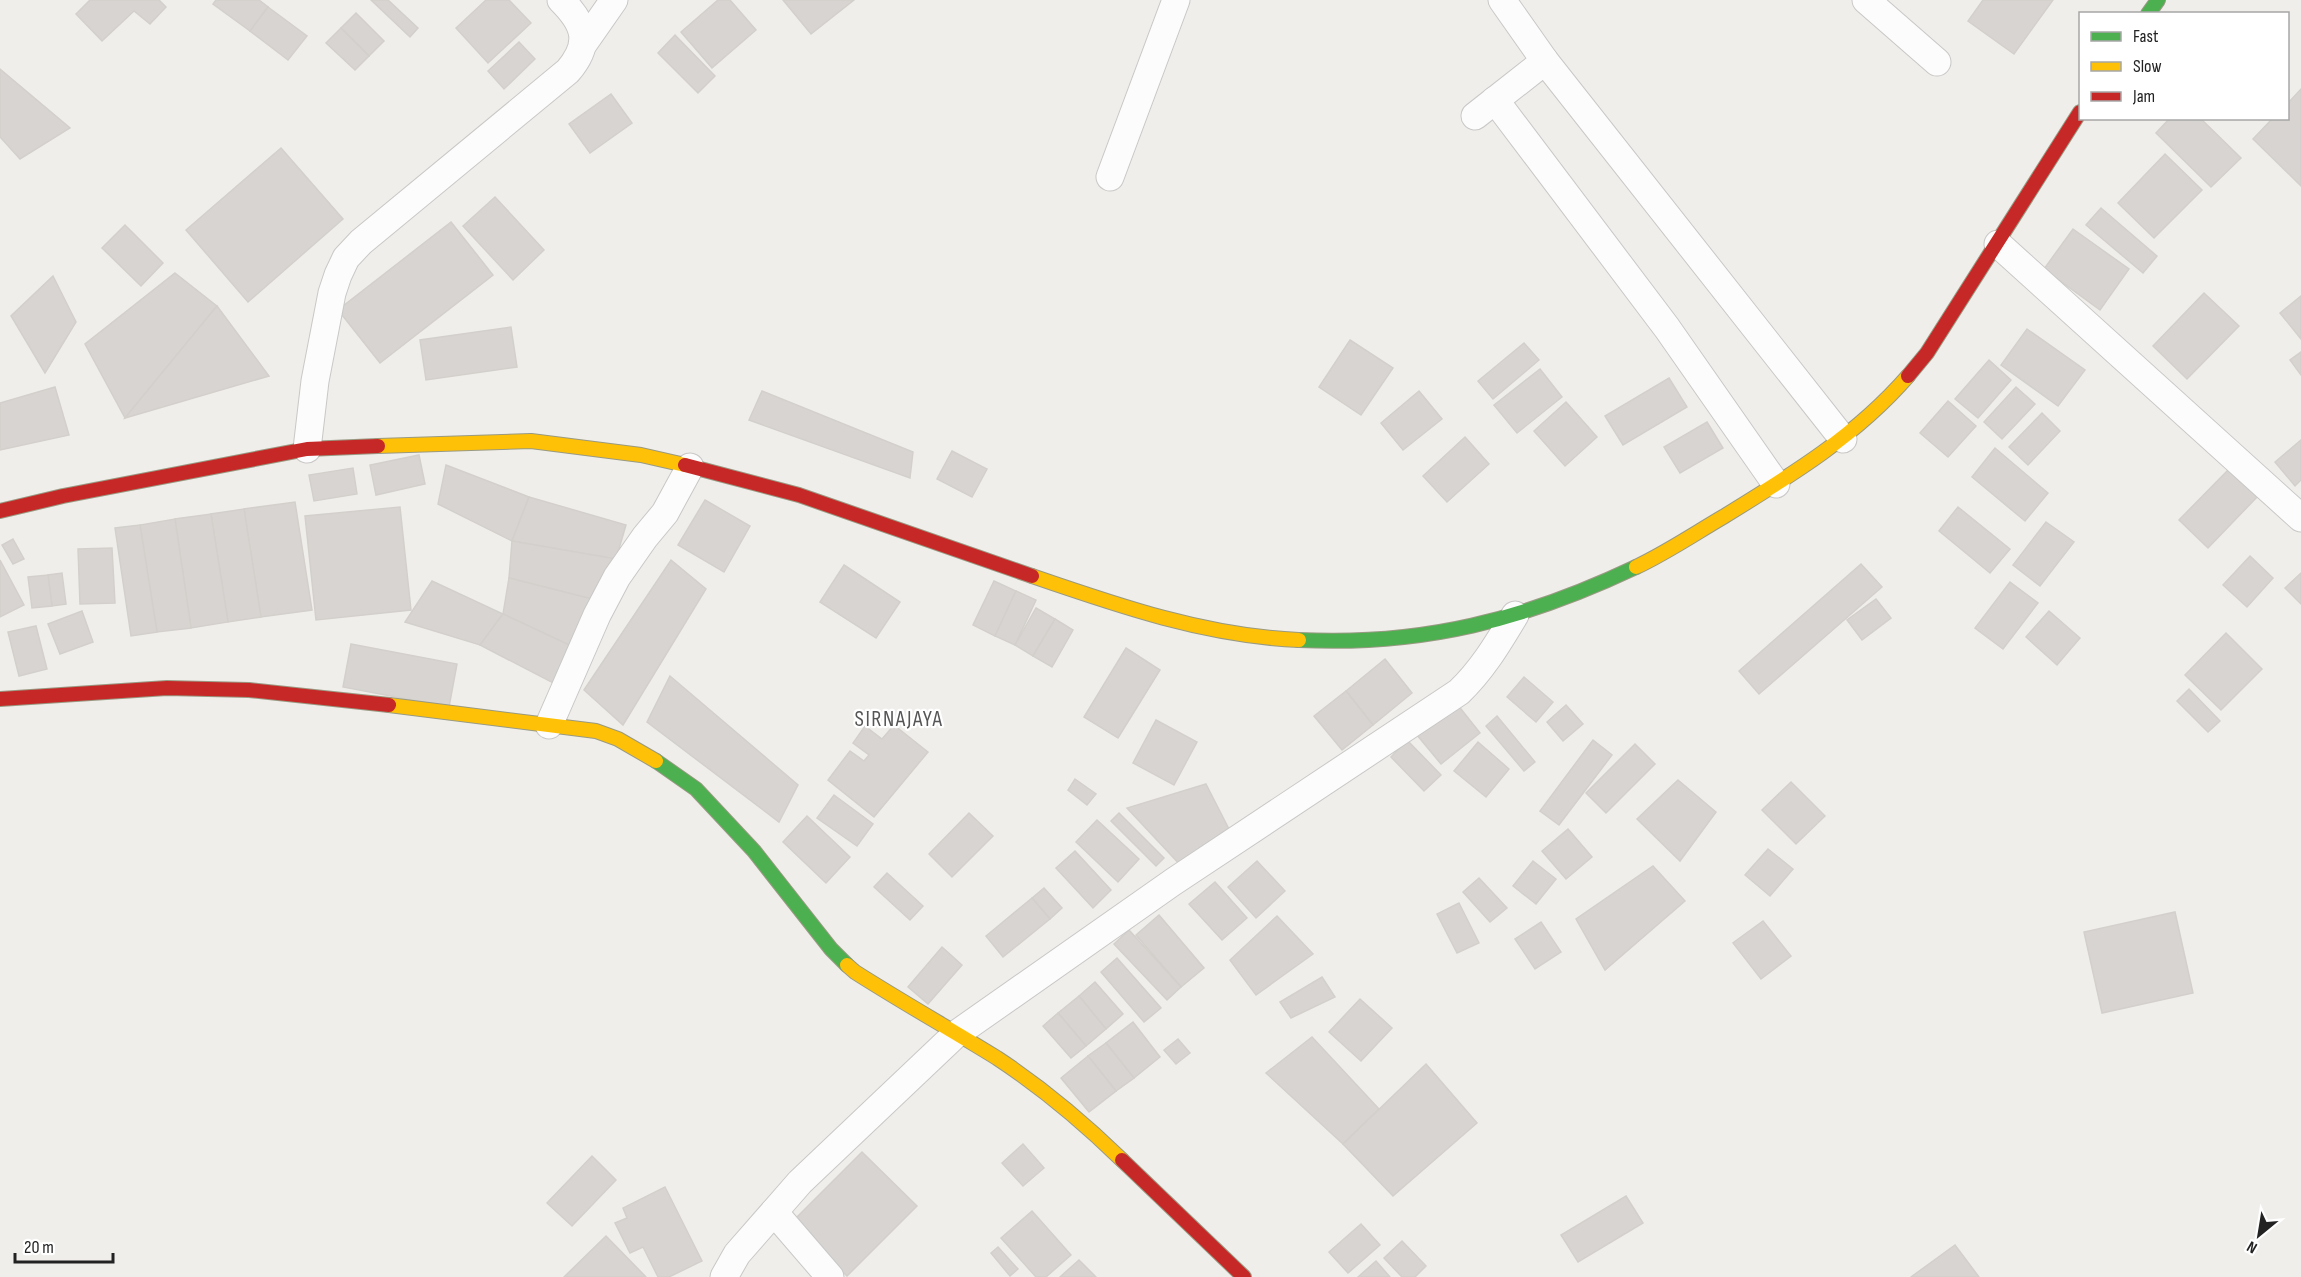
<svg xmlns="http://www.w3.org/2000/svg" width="2301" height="1277" viewBox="0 0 2301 1277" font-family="'Sofia Sans Condensed',sans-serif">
<rect width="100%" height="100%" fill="#f0eeeb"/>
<g fill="#d7d4d2" stroke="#d3d0cc" stroke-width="1.5">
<path d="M90 0H159L166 7 150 24 134 11 102 41 76 14Z"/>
<path d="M216 0H259L268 7 250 31 213 4Z"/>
<path d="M371 0H388L418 28 410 37Z"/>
<path d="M486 0H509L531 23 488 63 456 28Z"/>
<path d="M718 0H730L756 30 712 68 681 32Z"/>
<path d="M783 0H854L811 34Z"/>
<path d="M1983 0H2053L2014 54 1968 21Z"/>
<path d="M268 7 307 36 288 60 250 31Z"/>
<path d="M356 13 384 41 369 56 341 28Z"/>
<path d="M341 28 369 56 355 70 326 43Z"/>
<path d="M675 35 715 76 698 93 658 53Z"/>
<path d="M519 42 535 59 504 89 488 71Z"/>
<path d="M0 69 70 128 20 159 0 137Z"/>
<path d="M2301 89V186L2253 139 2273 118H2288V103Z"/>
<path d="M611 94 632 123 590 153 569 124Z"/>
<path d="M2170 118H2200L2241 158 2211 187 2156 133Z"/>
<path d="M281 148 343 219 248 302 186 230Z"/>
<path d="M2165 154 2202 190 2154 238 2118 203Z"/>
<path d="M495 197 544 250 513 280 463 226Z"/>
<path d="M2101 208 2157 256 2143 273 2086 225Z"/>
<path d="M451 222 493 275 380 363 338 310Z"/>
<path d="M125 225 163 263 141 286 102 248Z"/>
<path d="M2073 229 2129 269 2100 310 2044 269Z"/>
<path d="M175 273 217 306 125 418 85 344Z"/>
<path d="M53 276 76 322 45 373 11 316Z"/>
<path d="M2204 293 2239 326 2187 379 2153 346Z"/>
<path d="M2301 296V339L2280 313Z"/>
<path d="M217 306 269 376 125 418Z"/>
<path d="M511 327 517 367 426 380 420 340Z"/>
<path d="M2027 329 2085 370 2058 406 2001 365Z"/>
<path d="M1350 340 1393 368 1361 415 1319 387Z"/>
<path d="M1524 343 1539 360 1493 399 1478 381Z"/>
<path d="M2301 352V375L2290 360Z"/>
<path d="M1989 360 2011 380 1978 418 1955 399Z"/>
<path d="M1540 369 1562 397 1517 433 1494 405Z"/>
<path d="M1669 378 1687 407 1623 445 1605 416Z"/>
<path d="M55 387 69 435 0 450V403Z"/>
<path d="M2016 387 2035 404 2002 439 1984 422Z"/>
<path d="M762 391 913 452 910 478 749 420Z"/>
<path d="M1419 391 1442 419 1403 450 1381 423Z"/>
<path d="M1948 401 1976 426 1948 457 1920 433Z"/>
<path d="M1566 402 1597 437 1565 466 1534 431Z"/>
<path d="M2042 413 2060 431 2028 465 2009 447Z"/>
<path d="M1707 422 1723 448 1680 473 1664 447Z"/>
<path d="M1465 437 1489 464 1447 502 1423 476Z"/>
<path d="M2301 440V480L2295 486 2275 462Z"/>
<path d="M1995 448 2048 493 2025 521 1972 477Z"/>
<path d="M952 451 987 469 972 497 937 479Z"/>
<path d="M419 455 425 484 376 495 370 465Z"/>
<path d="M446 465 529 497 512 541 438 504Z"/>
<path d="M353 468 357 494 314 501 309 475Z"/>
<path d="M2229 469 2258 496 2208 548 2179 520Z"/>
<path d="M529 497 626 525 616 559 512 541Z"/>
<path d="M705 500 750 526 724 572 678 545Z"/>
<path d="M295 502 312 610 261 617 244 509Z"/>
<path d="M400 507 411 610 316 620 305 516Z"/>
<path d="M1958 507 2010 549 1990 573 1939 531Z"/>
<path d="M244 509 261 617 228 622 211 514Z"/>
<path d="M211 514 228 622 191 628 175 519Z"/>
<path d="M175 519 191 628 157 632 140 525Z"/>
<path d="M2046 522 2074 542 2040 586 2013 565Z"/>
<path d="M140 525 157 632 131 636 115 528Z"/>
<path d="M13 539 24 559 13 564 2 545Z"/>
<path d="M512 541 616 559 596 600 509 578Z"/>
<path d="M112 548 115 603 80 604 78 549Z"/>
<path d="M2250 556 2273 578 2247 607 2223 585Z"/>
<path d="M0 560 24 605 0 617Z"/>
<path d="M671 560 706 589 623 725 584 690Z"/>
<path d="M1861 564 1882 587 1759 694 1739 671Z"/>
<path d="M844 565 900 602 876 638 820 602Z"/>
<path d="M62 573 66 604 52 606 48 575Z"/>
<path d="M2301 573V604L2285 588Z"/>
<path d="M48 575 52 606 32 608 28 577Z"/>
<path d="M509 578 596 600 580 650 503 614Z"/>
<path d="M432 581 503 614 480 645 405 622Z"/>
<path d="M994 581 1016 591 995 636 973 625Z"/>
<path d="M2010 582 2038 603 2003 649 1975 628Z"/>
<path d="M1016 591 1036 600 1015 645 995 636Z"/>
<path d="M1876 599 1891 618 1862 640 1847 620Z"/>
<path d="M1036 608 1055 619 1033 656 1015 645Z"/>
<path d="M82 611 93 642 60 654 48 624Z"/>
<path d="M2049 611 2080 638 2057 665 2026 637Z"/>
<path d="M503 614 580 650 563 688 480 645Z"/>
<path d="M1055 619 1073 630 1052 667 1033 656Z"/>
<path d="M36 626 47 669 19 676 8 632Z"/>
<path d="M2226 633 2262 669 2221 710 2185 675Z"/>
<path d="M351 644 457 664 449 707 343 687Z"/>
<path d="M1126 648 1160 670 1118 738 1084 717Z"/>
<path d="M1385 659 1412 693 1373 725 1346 691Z"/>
<path d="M670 676 798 785 779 822 647 722Z"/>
<path d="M1524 677 1553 702 1536 722 1507 697Z"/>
<path d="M2189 689 2220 721 2208 732 2177 701Z"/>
<path d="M1346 691 1373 725 1342 750 1314 716Z"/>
<path d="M1457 704 1480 733 1441 764 1417 735Z"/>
<path d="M1566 705 1583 724 1563 741 1547 722Z"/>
<path d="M1497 716 1535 762 1524 771 1486 726Z"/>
<path d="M1156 720 1197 742 1174 785 1133 763Z"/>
<path d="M894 725 928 752 874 817 828 780 850 751 864 761 869 755 853 743 865 726 882 739Z"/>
<path d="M1407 740 1441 775 1424 791 1391 757Z"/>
<path d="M1593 740 1612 755 1559 825 1540 811Z"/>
<path d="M1478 742 1509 769 1486 797 1454 771Z"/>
<path d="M1635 744 1655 764 1606 813 1586 793Z"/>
<path d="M1075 779 1096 794 1087 805 1068 790Z"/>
<path d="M1678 780 1716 812 1680 861 1637 819Z"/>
<path d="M1791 782 1825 816 1796 844 1762 810Z"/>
<path d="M1206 784 1230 831 1184 869 1127 808Z"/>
<path d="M834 795 873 824 857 846 817 818Z"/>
<path d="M969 813 993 836 952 877 929 854Z"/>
<path d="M1119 813 1164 858 1156 866 1111 821Z"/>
<path d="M807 816 850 857 826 883 783 842Z"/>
<path d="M1097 820 1139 859 1118 882 1076 842Z"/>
<path d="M1568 829 1592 857 1566 879 1542 851Z"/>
<path d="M1768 849 1793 869 1770 896 1745 875Z"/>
<path d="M1075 851 1111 890 1093 908 1056 868Z"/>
<path d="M1257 861 1285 891 1256 918 1228 887Z"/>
<path d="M1533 861 1556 879 1536 904 1513 886Z"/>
<path d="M1653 866 1685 901 1605 970 1576 919Z"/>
<path d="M887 873 923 906 910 920 874 887Z"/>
<path d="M1479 878 1507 908 1490 922 1463 892Z"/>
<path d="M1215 882 1247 918 1222 940 1189 904Z"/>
<path d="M1044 888 1062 908 1050 919 1032 898Z"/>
<path d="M1032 898 1050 919 1003 957 986 936Z"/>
<path d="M1459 903 1479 943 1457 953 1437 914Z"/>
<path d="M2175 912 2193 993 2102 1013 2084 932Z"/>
<path d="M1159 915 1204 968 1181 987 1136 935Z"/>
<path d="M1277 916 1313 954 1256 995 1230 960Z"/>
<path d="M1763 921 1791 956 1761 979 1733 943Z"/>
<path d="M1541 922 1561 952 1535 969 1515 939Z"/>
<path d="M1129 930 1181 987 1167 1000 1114 944Z"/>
<path d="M942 947 962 965 928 1004 908 987Z"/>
<path d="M1117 958 1161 1008 1144 1022 1101 972Z"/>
<path d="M1322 977 1335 997 1291 1018 1280 1002Z"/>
<path d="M1095 982 1123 1014 1106 1029 1079 996Z"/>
<path d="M1079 996 1106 1029 1086 1046 1058 1013Z"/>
<path d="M1360 999 1392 1028 1361 1061 1329 1032Z"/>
<path d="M1058 1013 1086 1046 1071 1058 1043 1026Z"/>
<path d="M1133 1022 1160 1057 1134 1078 1106 1043Z"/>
<path d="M1312 1037 1379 1109 1343 1144 1266 1073Z"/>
<path d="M1178 1039 1190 1053 1176 1064 1164 1050Z"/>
<path d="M1106 1043 1134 1078 1116 1091 1088 1056Z"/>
<path d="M1088 1056 1116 1091 1089 1112 1061 1078Z"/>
<path d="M1426 1064 1477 1123 1393 1196 1343 1144Z"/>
<path d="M1023 1144 1044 1168 1023 1186 1002 1163Z"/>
<path d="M862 1152 917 1206 847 1276 792 1222Z"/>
<path d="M592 1156 616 1180 572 1226 547 1203Z"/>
<path d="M665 1187 702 1261 669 1277H658L643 1247 630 1253 615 1223 627 1218 623 1208Z"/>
<path d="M1626 1196 1643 1223 1578 1262 1561 1235Z"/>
<path d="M1032 1211 1071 1255 1046 1277H1036L1001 1238Z"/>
<path d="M1361 1224 1380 1245 1348 1273 1329 1252Z"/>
<path d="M606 1236 646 1277H564Z"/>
<path d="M1402 1241 1426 1266 1415 1277H1402L1384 1258Z"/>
<path d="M1955 1245 1979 1277H1911Z"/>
<path d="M998 1247 1018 1269 1010 1276 991 1253Z"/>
<path d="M1079 1260 1096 1277H1060Z"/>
<path d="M1376 1261 1390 1277H1358Z"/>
</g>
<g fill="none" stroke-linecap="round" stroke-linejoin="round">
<g stroke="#c9c8c7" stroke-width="29">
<g id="street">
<path d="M1502 0 1545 61 1843 439"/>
<path d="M1866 0 1937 62"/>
<path d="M584 43 614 0"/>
<path d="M1495 100 1667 328 1776 484"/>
<path d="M1475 116 1545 61"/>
<path d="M1110 177 1176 0"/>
<path d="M1998 244 2301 518"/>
<path d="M307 449 315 381 332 293 338 275 346 258 361 242 568 71C592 43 585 24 561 0"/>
<path d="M549 725 597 615 617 577 645 537 665 513 690 467"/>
<path d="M774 1212 830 1277"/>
<path d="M724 1277 737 1254 800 1182 955 1035 1173 882 1459 692C1483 669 1498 643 1515 615"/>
</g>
</g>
<g stroke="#999a82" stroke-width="16">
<g id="fast">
<path d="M2148 14 2158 0"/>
<path d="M1299 640C1423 646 1524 620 1636 567"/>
<path d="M656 761 696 789 754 851 831 949 847 965"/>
</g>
</g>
<g stroke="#999a82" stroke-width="16">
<g id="slow">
<path d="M378 446 531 441 641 455 685 465"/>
<path d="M1636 567C1666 553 1694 534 1723 517 1790 476 1856 436 1908 376"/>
<path d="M1032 576C1119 606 1206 636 1299 640"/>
<path d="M389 705 596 731 618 739 656 761"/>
<path d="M847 965 855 972C902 1002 950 1029 997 1058 1041 1087 1084 1123 1122 1160"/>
</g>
</g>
<g stroke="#999a82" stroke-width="16">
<g id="jam">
<path d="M1908 376 1927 353 2080 112"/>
<path d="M685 465 799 495 1032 576"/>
<path d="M0 511 63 496 307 449 378 446"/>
<path d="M0 699 167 688 249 690 389 705"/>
<path d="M1122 1160 1244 1277"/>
</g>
</g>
<use href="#street" stroke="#fdfcfc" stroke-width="27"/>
<use href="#fast" stroke="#4caf50" stroke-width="14"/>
<use href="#slow" stroke="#ffc107" stroke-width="14"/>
<use href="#jam" stroke="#c62828" stroke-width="14"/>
</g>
<g text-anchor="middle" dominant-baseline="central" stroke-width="4.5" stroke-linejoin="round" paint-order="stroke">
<g font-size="22" letter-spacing="1.5" fill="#555" stroke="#fff">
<text x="899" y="719">SIRNAJAYA</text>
</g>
</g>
<rect x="2079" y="12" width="210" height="108" fill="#ffffff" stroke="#a7a7a7" stroke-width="1.5"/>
<rect x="2091" y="32" width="30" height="9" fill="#4caf50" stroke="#a7a7a7" stroke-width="1.5"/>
<text x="2133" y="42" font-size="18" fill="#222222">Fast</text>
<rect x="2091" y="62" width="30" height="9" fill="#ffc107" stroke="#a7a7a7" stroke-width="1.5"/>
<text x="2133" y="72" font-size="18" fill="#222222">Slow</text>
<rect x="2091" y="92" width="30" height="9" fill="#c62828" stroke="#a7a7a7" stroke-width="1.5"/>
<text x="2133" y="102" font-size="18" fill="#222222">Jam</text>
<g transform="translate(2259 1235) rotate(210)" stroke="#ffffff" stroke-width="4.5" paint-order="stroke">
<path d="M0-4.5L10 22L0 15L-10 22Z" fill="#222222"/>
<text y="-9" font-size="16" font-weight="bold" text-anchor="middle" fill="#222222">N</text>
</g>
<path d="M15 1253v9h98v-9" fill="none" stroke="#222222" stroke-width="3"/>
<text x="24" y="1253" font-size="18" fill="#222222" stroke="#ffffff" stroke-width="4.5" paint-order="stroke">20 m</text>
</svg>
